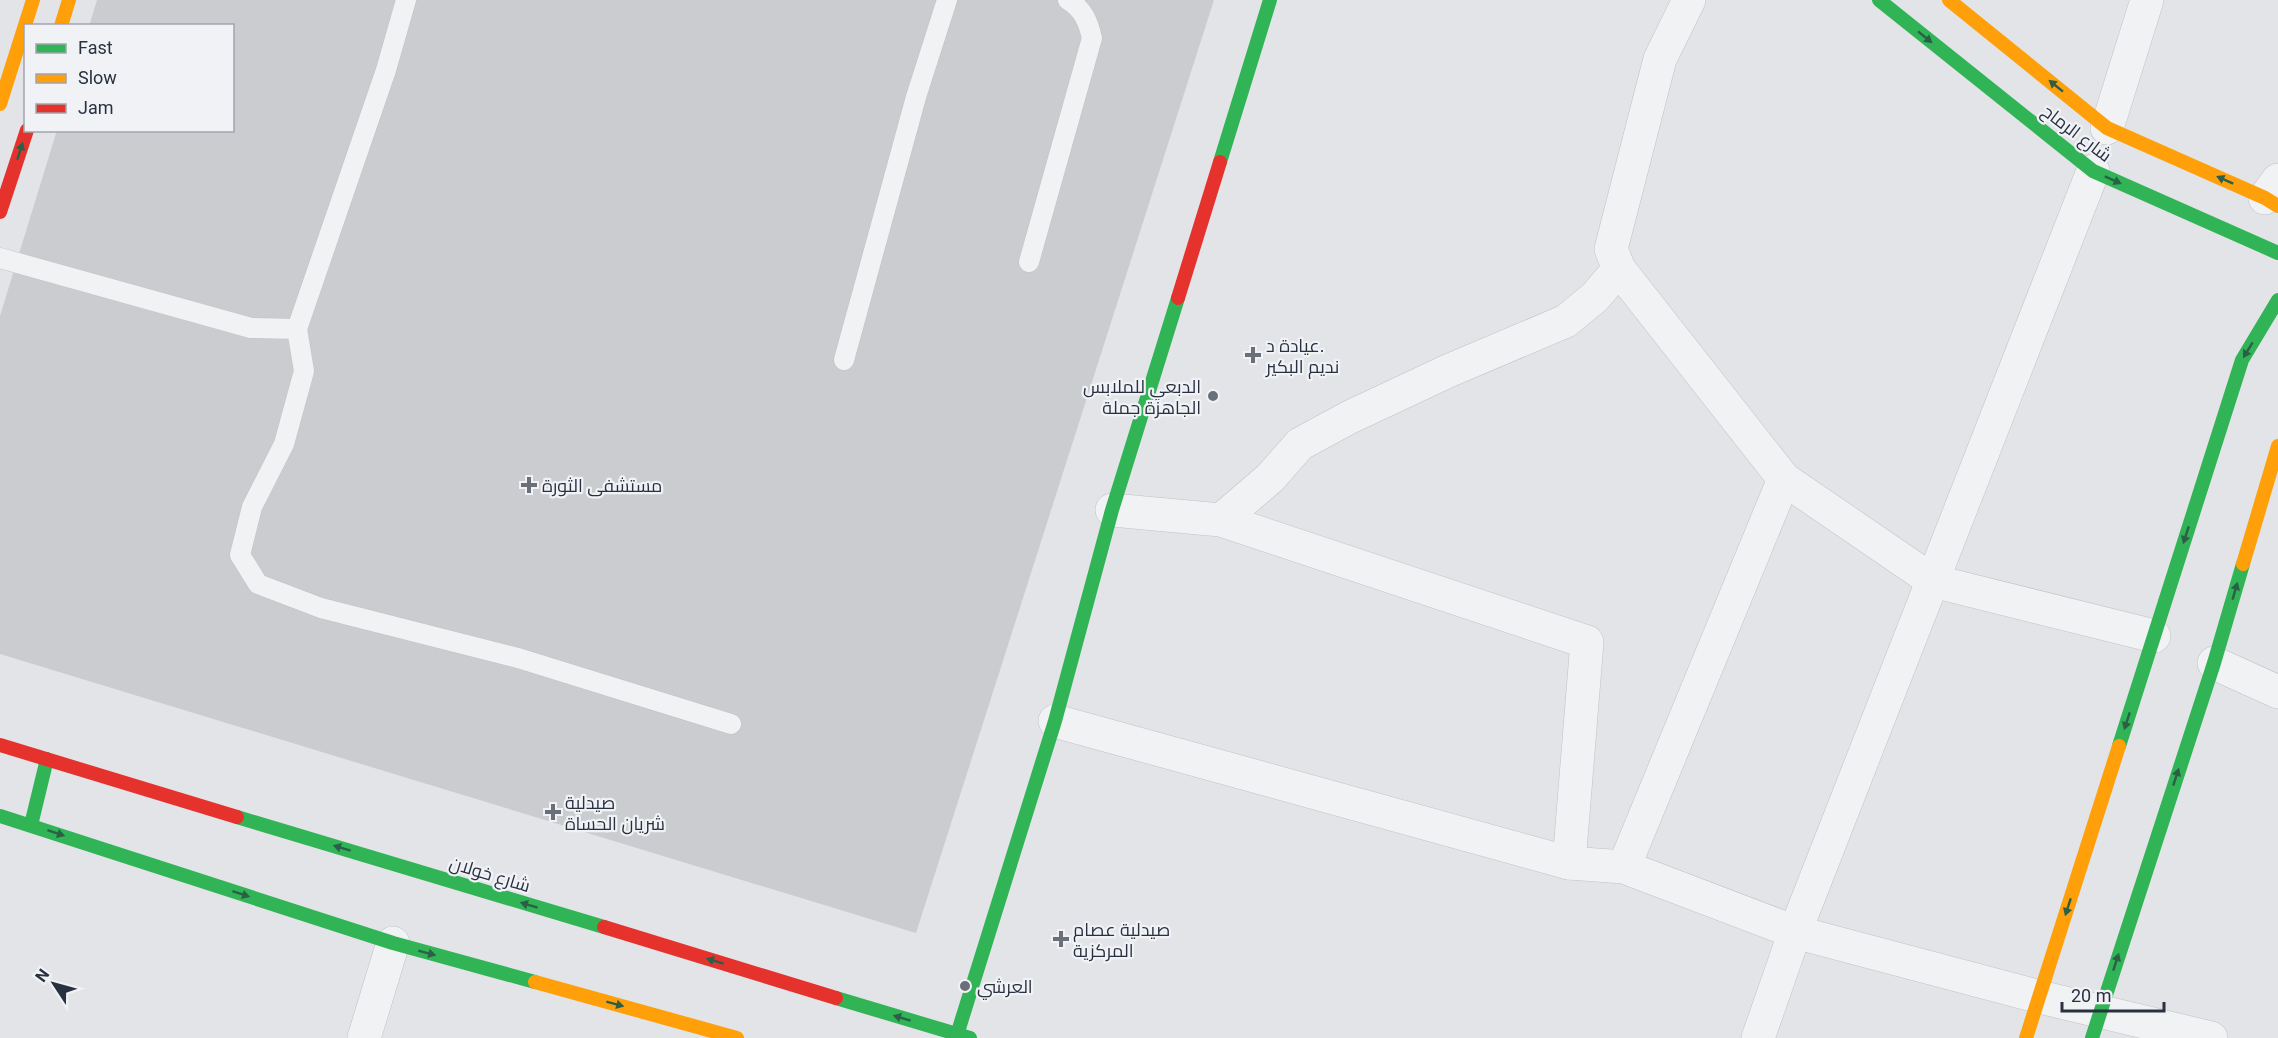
<svg xmlns="http://www.w3.org/2000/svg" width="2278" height="1038" viewBox="0 0 2278 1038" font-family="Roboto,Cairo,sans-serif">
<rect width="100%" height="100%" fill="#e2e4e7"/>
<path fill="#cacccf" d="M97 0H1214L916 933 0 654V316L57 130H232V26H89Z"/>
<g fill="none" stroke-linecap="round" stroke-linejoin="round">
<g stroke="#c0c2c5" stroke-width="21">
<g id="lane">
<path d="M0 258 251 328 297 329 386 70 406 0"/>
<path d="M1029 262 1092 38C1088 21 1083 9 1068 0"/>
<path d="M297 329 304 371 284 444 252 507 240 555 258 584 321 608 518 658 731 724"/>
<path d="M844 360 916 97 947 0"/>
</g>
</g>
<g stroke="#c0c2c5" stroke-width="34">
<g id="street">
<path d="M1689 0 1660 59 1611 249 1619 269 1784 479 1933 581 2154 636"/>
<path d="M2107 128 2147 0"/>
<path d="M2265 198 2278 180"/>
<path d="M1112 510 1221 520 1587 642 1569 863"/>
<path d="M1221 520 1270 478 1300 444 1350 417 1448 371 1566 321 1595 297 1619 269"/>
<path d="M2214 663 2278 692"/>
<path d="M1055 721 1569 863 1624 867 1795 932 2040 997 2211 1038"/>
<path d="M1624 867 1784 479"/>
<path d="M364 1038 393 943"/>
<path d="M1758 1038 1795 932 2093 171"/>
</g>
</g>
<use href="#lane" stroke="#f1f2f4" stroke-width="20"/>
<use href="#street" stroke="#f1f2f4" stroke-width="33"/>
<g stroke="#30b455" stroke-width="14">
<path d="M1879 0 2093 171 2278 253"/>
<path d="M1220 162 1270 0"/>
<path d="M2119 746 2242 360 2278 300"/>
<path d="M0 816 393 943 535 982"/>
<path d="M237 817 604 927"/>
<path d="M31 825 47 759"/>
<path d="M836 998 970 1038"/>
<path d="M956 1038 1055 721 1112 510 1178 298"/>
<path d="M2092 1038 2214 663 2243 564"/>
</g>
<g stroke="#ff9f0a" stroke-width="14">
<path d="M1949 0 2107 128 2265 198 2278 206"/>
<path d="M61 26 69 0"/>
<path d="M0 104 33 0"/>
<path d="M2243 564 2278 446"/>
<path d="M535 982 737 1038"/>
<path d="M2026 1038 2119 746"/>
</g>
<g stroke="#e5322d" stroke-width="14">
<path d="M0 212 27 130"/>
<path d="M1178 298 1220 162"/>
<path d="M0 745 237 817"/>
<path d="M604 927 836 998"/>
</g>
</g>
<defs><path id="oneway-solid" d="M-6-.8H1V-3.2L6.5 0L1 3.2V.8H-6Z" transform="scale(1.5)"/></defs>
<g fill="#2b5f47">
<use href="#oneway-solid" transform="translate(1925 37) rotate(39)"/>
<use href="#oneway-solid" transform="translate(2056 86) rotate(-141)"/>
<use href="#oneway-solid" transform="translate(20 151) rotate(-72)"/>
<use href="#oneway-solid" transform="translate(2113 180) rotate(24)"/>
<use href="#oneway-solid" transform="translate(2225 180) rotate(-156)"/>
<use href="#oneway-solid" transform="translate(2248 350) rotate(121)"/>
<use href="#oneway-solid" transform="translate(2186 535) rotate(108)"/>
<use href="#oneway-solid" transform="translate(2235 591) rotate(-74)"/>
<use href="#oneway-solid" transform="translate(2127 721) rotate(108)"/>
<use href="#oneway-solid" transform="translate(2176 777) rotate(-72)"/>
<use href="#oneway-solid" transform="translate(56 833) rotate(18)"/>
<use href="#oneway-solid" transform="translate(342 848) rotate(-163)"/>
<use href="#oneway-solid" transform="translate(241 894) rotate(18)"/>
<use href="#oneway-solid" transform="translate(529 905) rotate(-163)"/>
<use href="#oneway-solid" transform="translate(2068 907) rotate(108)"/>
<use href="#oneway-solid" transform="translate(427 953) rotate(15)"/>
<use href="#oneway-solid" transform="translate(715 961) rotate(-163)"/>
<use href="#oneway-solid" transform="translate(2116 962) rotate(-72)"/>
<use href="#oneway-solid" transform="translate(615 1004) rotate(15)"/>
<use href="#oneway-solid" transform="translate(902 1018) rotate(-163)"/>
</g>
<g fill="#6a707a" stroke="#f0f2f6" stroke-width="2">
<path d="M1250 346h6v6h6v6h-6v6h-6v-6h-6v-6h6z"/>
<circle cx="1213" cy="396" r="6"/>
<path d="M526 476h6v6h6v6h-6v6h-6v-6h-6v-6h6z"/>
<path d="M550 803h6v6h6v6h-6v6h-6v-6h-6v-6h6z"/>
<path d="M1058 930h6v6h6v6h-6v6h-6v-6h-6v-6h6z"/>
<circle cx="965" cy="986" r="6"/>
</g>
<g text-anchor="middle" dominant-baseline="central" stroke-width="4.5" stroke-linejoin="round" paint-order="stroke">
<g font-size="18" fill="#293140" stroke="#f0f2f6">
<text transform="translate(2077 133) rotate(37)">شارع الرماح</text>
<text transform="translate(490 874) rotate(17)">شارع خولان</text>
</g>
<g font-size="18" fill="#293140" stroke="#f0f2f6" text-anchor="start">
<text x="1266" y="345">عيادة د.<tspan x="1266" dy="21">نديم البكير</tspan></text>
<text x="1201" y="386" text-anchor="end">الدبعي للملابس<tspan x="1201" dy="21">الجاهزة جملة</tspan></text>
<text x="542" y="485">مستشفى الثورة</text>
<text x="565" y="802">صيدلية<tspan x="565" dy="21">شريان الحساة</tspan></text>
<text x="1073" y="929">صيدلية عصام<tspan x="1073" dy="21">المركزية</tspan></text>
<text x="977" y="986">العرشي</text>
</g>
</g>
<rect x="24" y="24" width="210" height="108" fill="#f0f2f6" stroke="#a0a5ad" stroke-width="1.5"/>
<rect x="36" y="44" width="30" height="9" fill="#30b455" stroke="#a0a5ad" stroke-width="1.5"/>
<text x="78" y="54" font-size="18" fill="#293140">Fast</text>
<rect x="36" y="74" width="30" height="9" fill="#ff9f0a" stroke="#a0a5ad" stroke-width="1.5"/>
<text x="78" y="84" font-size="18" fill="#293140">Slow</text>
<rect x="36" y="104" width="30" height="9" fill="#e5322d" stroke="#a0a5ad" stroke-width="1.5"/>
<text x="78" y="114" font-size="18" fill="#293140">Jam</text>
<g transform="translate(54 984) rotate(306)" stroke="#f0f2f6" stroke-width="4.5" paint-order="stroke">
<path d="M0-4.5L10 22L0 15L-10 22Z" fill="#293140"/>
<text y="-9" font-size="16" font-weight="bold" text-anchor="middle" fill="#293140">N</text>
</g>
<path d="M2062 1002v9h102v-9" fill="none" stroke="#293140" stroke-width="3"/>
<text x="2071" y="1002" font-size="18" fill="#293140" stroke="#f0f2f6" stroke-width="4.5" paint-order="stroke">20 m</text>
</svg>
